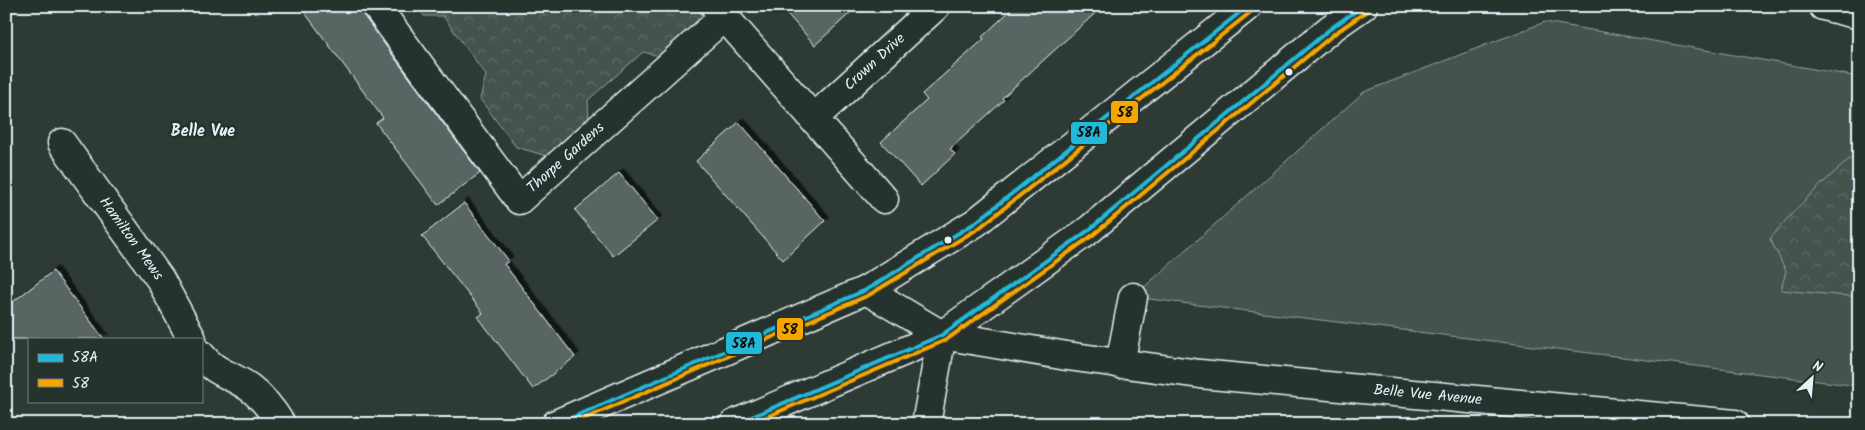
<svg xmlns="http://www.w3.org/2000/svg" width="1865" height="430" viewBox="0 0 1865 430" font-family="Kalam,sans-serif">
<defs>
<pattern id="forest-crowns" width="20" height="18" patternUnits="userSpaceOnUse" patternTransform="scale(1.25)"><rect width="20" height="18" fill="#45524e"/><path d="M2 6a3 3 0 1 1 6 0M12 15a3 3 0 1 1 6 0" fill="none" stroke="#606b68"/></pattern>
<filter id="shadow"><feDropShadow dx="4.5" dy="-4.5" stdDeviation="0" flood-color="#0009"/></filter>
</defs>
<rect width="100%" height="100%" fill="#2e3b35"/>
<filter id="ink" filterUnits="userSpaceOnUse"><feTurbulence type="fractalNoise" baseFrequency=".02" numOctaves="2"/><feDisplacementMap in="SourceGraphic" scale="10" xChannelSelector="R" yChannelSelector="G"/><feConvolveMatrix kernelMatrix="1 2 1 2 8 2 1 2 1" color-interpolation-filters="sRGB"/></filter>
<g filter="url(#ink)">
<path fill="#45524e" stroke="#96a2a3" d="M1545 22 1859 77V386L1133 297 1364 92Z"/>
<g fill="url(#forest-crowns)" stroke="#96a2a3">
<path d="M419 6H700L702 21 664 57 643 52 588 100 589 120 547 156 516 147 480 99 486 75 443 16H424Z"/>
<path d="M1859 153V297L1781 290 1786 271 1770 239C1795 208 1824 181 1854 155Z"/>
</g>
<g fill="#596563" stroke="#e8f1f8" filter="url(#shadow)">
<path d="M300 6H361L363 15 480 173 438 205 376 123 383 118Z"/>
<path d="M780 6H858L815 45Z"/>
<path d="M1015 6H1103L1002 98 1004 100 950 149 955 154 921 186 881 142 927 100 922 94 984 39 982 37Z"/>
<path d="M739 122 825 221 783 260 696 161Z"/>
<path d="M619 173 658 220 613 256 575 210Z"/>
<path d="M464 203 509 261 504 264 575 357 533 389 478 317 483 313 422 236Z"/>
<path d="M53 271 104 339H6V307Z"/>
</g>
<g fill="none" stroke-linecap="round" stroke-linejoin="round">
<g stroke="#e8f1f8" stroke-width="31">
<g id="minor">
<path id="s1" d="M376 6 519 200 724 17"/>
<path d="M715 6 884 199"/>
<path id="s2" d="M813 119 936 6"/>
<path id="s3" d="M62 143 160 279 192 339"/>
<path id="s4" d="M866 290 942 335 1067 356 1200 374 1735 424"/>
<path d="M201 355C215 373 232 375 250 388 262 397 273 411 281 424"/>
<path d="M1120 364 1133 297"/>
<path d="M926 424 942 335"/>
</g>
</g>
<g stroke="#e8f1f8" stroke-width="31">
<g id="highway">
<path d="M1823 6 1859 15"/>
<path d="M556 424 866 290 975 223 1248 6"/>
<path d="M734 424 942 335 1089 230 1330 29 1363 6"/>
</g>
</g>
<use href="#minor" stroke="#26332d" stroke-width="28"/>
<use href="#highway" stroke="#26332d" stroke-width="28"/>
<g stroke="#26332d" stroke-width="8">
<g id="bus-1">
<path d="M557 424 866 290 975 223 1248 6"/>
<path d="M735 424 942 335 1089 230 1330 29 1363 6"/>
</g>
</g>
<g stroke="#26332d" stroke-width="8">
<g id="bus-2">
<path d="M572 424 869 295 979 228 1252 11"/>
<path d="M750 424 946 340 1093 235 1334 34 1367 11"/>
</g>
</g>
<use href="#bus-1" stroke="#20b9da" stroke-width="4"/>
<use href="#bus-2" stroke="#f7a600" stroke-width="4"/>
</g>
</g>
<g fill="#e8f1f8" stroke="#26332d" stroke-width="2">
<circle cx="1289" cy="72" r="4.5"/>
<circle cx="948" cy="240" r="4.5"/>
</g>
<g text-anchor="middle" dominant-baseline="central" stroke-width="5" stroke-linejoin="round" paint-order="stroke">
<g font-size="15" fill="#e8f1f8" stroke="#26332d">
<text stroke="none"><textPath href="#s2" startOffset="84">Crown Drive</textPath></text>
<text stroke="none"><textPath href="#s1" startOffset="304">Thorpe Gardens</textPath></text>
<text stroke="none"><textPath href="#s3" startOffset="118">Hamilton Mews</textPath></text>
<text stroke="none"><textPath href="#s4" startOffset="578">Belle Vue Avenue</textPath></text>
</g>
<g font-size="16" font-weight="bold" fill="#e8f1f8" stroke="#26332d">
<text x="203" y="131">Belle Vue</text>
</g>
</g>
<g stroke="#26332d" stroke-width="2">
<rect x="1110" y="100" width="29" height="24" rx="5" fill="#f7a600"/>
<rect x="1070" y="121" width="38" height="24" rx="5" fill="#20b9da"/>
<rect x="776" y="317" width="28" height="24" rx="5" fill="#f7a600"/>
<rect x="725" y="331" width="38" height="24" rx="5" fill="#20b9da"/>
</g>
<g font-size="14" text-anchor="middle" font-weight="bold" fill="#111">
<text x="1125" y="117">58</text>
<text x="1089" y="137">58A</text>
<text x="790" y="334">58</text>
<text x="744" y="348">58A</text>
</g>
<rect width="1865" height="430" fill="none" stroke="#26332d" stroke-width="25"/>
<rect x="12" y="12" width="1840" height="405" fill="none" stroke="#e8f1f8" stroke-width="2" filter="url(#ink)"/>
<rect x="28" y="338" width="175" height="65" fill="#26332d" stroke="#747f7e"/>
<rect x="38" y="354" width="25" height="8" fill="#20b9da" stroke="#747f7e"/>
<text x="72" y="362" font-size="15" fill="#e8f1f8">58A</text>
<rect x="38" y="379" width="25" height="8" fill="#f7a600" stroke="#747f7e"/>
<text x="72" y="388" font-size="15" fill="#e8f1f8">58</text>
<g transform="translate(1812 378) rotate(26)" stroke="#26332d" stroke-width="4" paint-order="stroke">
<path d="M0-4L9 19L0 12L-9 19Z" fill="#e8f1f8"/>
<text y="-8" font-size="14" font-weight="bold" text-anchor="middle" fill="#e8f1f8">N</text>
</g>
</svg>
